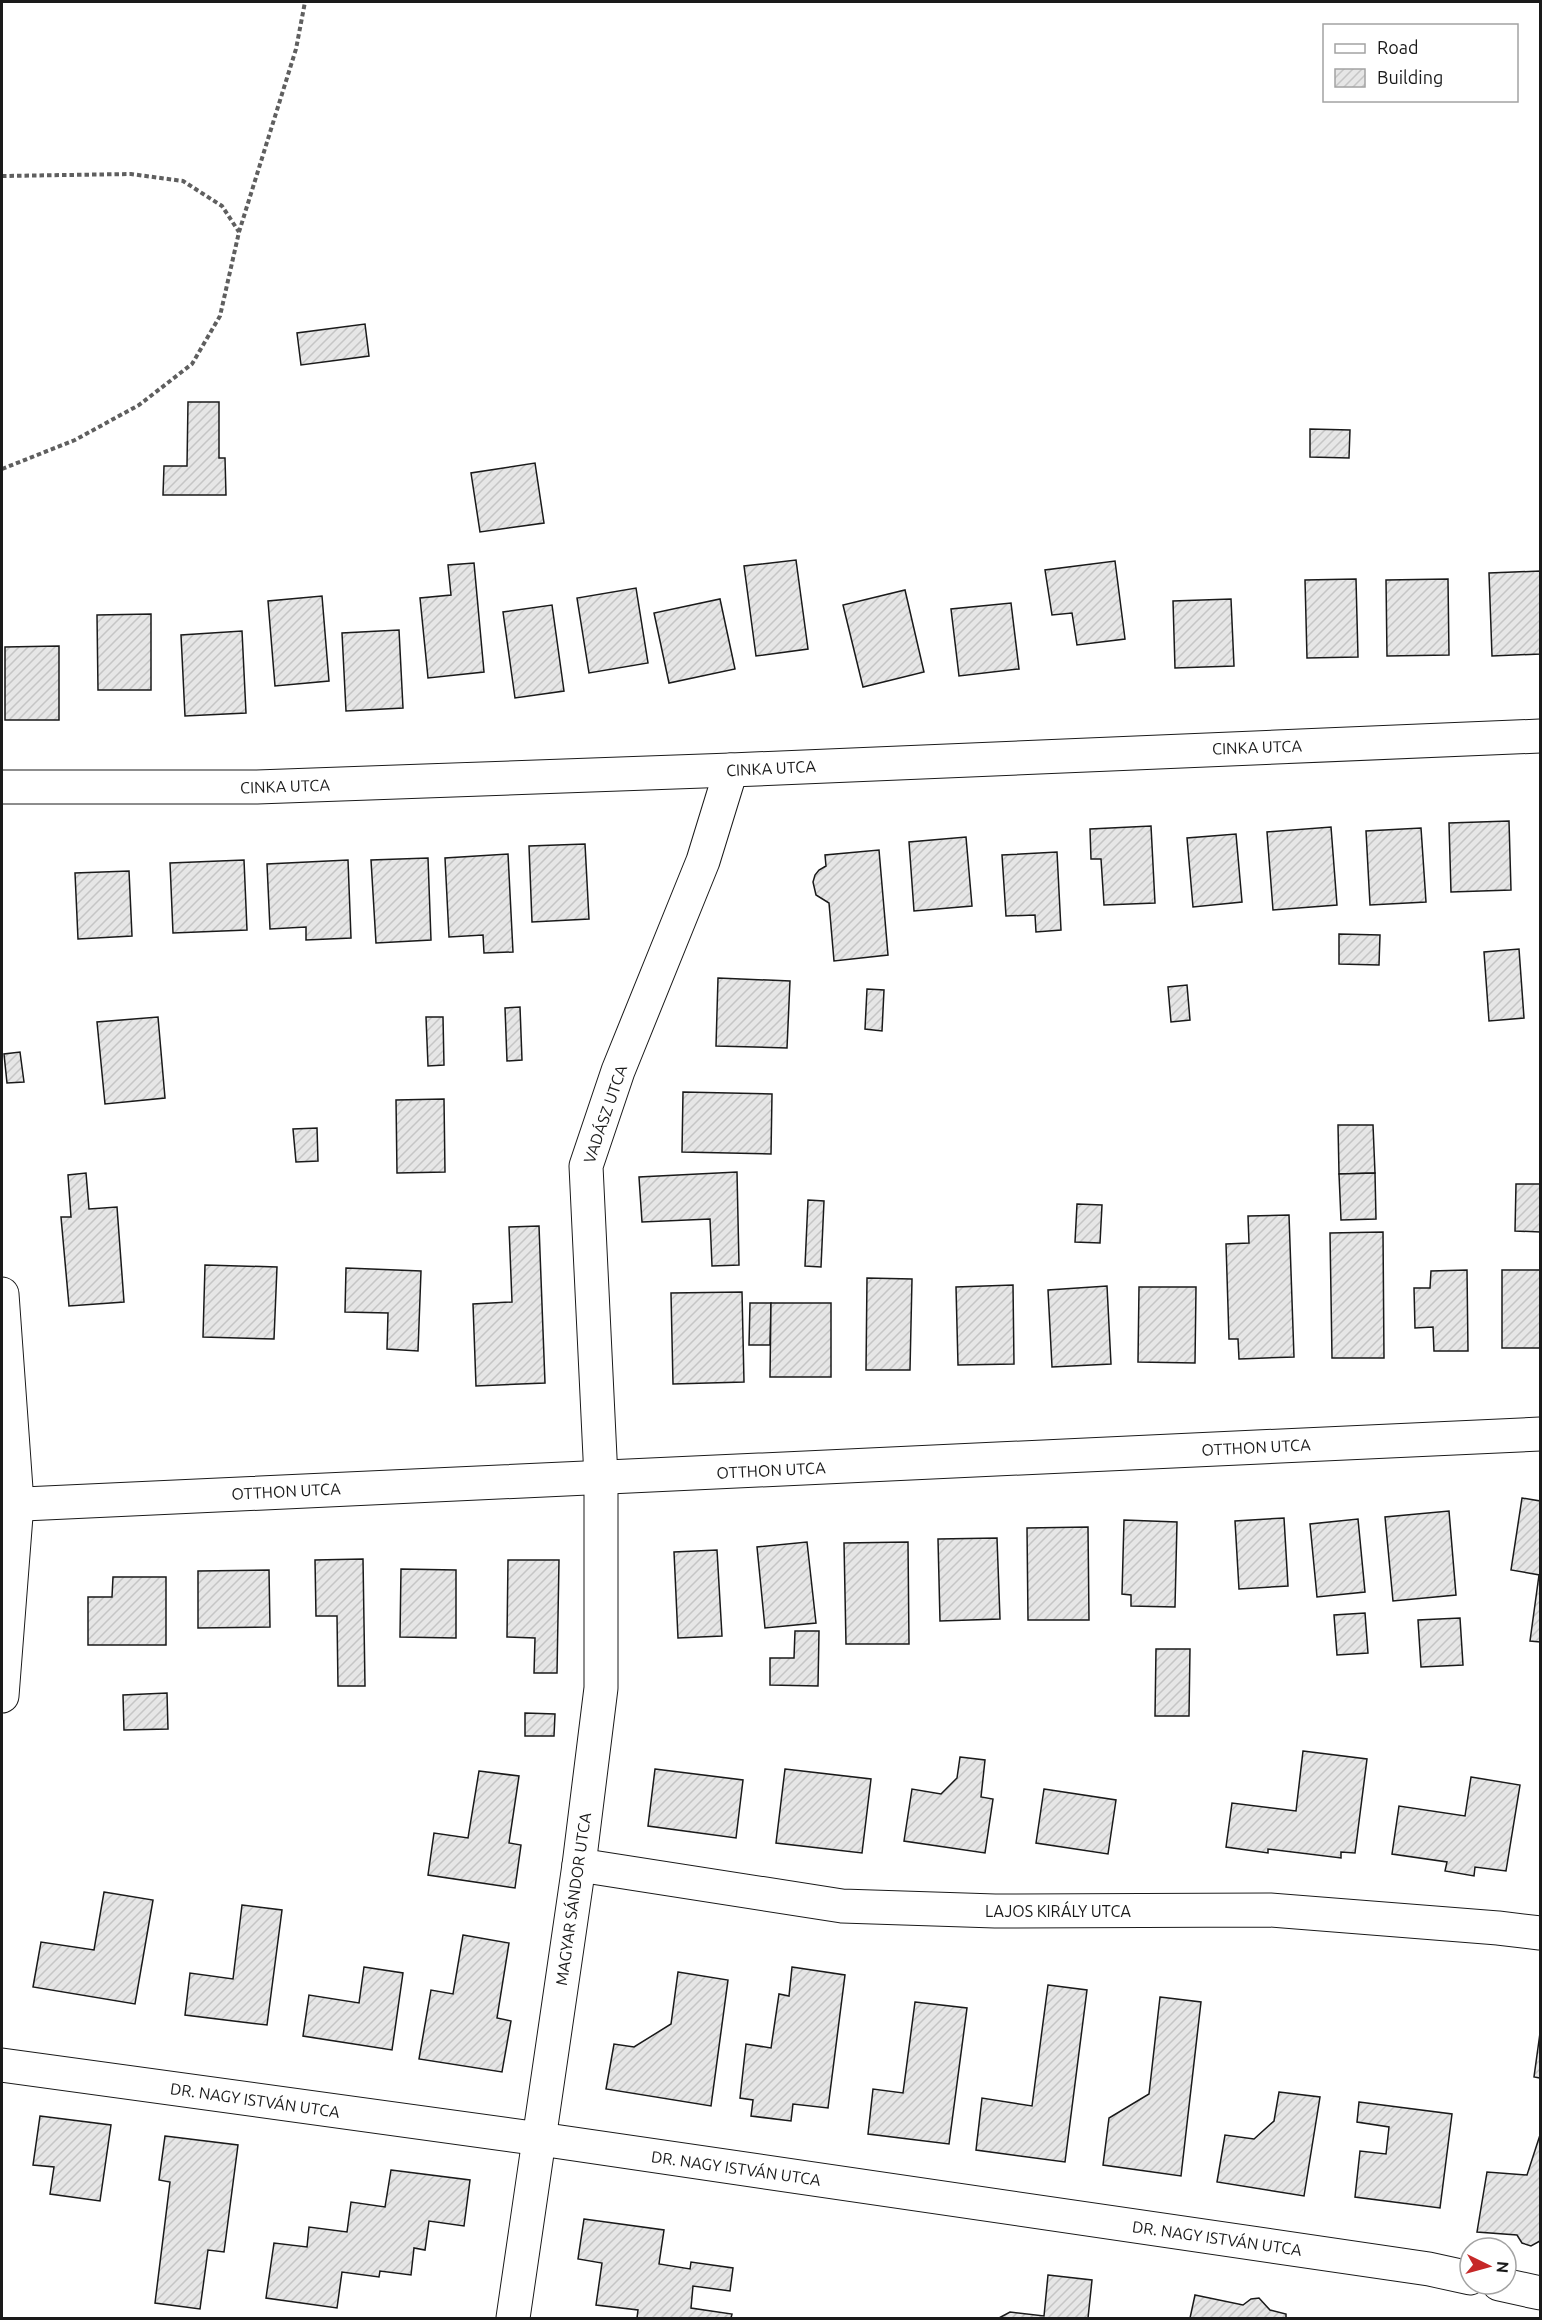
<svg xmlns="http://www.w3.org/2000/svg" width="1542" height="2320" viewBox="0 0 1542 2320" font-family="Ubuntu,sans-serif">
<defs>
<pattern id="building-hatch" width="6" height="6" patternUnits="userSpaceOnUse" patternTransform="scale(1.5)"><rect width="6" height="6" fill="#e6e6e6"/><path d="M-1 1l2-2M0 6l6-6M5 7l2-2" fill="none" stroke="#c5c5c5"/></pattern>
</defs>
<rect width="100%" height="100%" fill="#fff"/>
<g fill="url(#building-hatch)" stroke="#1a1a1a" stroke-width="1.5">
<path d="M365 324 369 356 301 365 297 333Z"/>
<path d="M188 402H219V458H225L226 495H163L164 466H187Z"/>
<path d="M1310 429 1350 430 1349 458 1310 457Z"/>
<path d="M535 463 544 523 480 532 471 473Z"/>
<path d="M796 560 808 649 756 656 744 566Z"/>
<path d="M1115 561 1125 639 1077 645 1072 613 1052 615 1045 570Z"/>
<path d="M474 563 484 672 428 678 420 598 451 595 448 565Z"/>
<path d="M1540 571V654L1492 656 1489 573Z"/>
<path d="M1356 579 1358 657 1307 658 1305 580Z"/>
<path d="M1448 579 1449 655 1387 656 1386 580Z"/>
<path d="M636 588 648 663 589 673 577 598Z"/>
<path d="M905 590 924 672 863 687 843 605Z"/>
<path d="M322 596 329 681 275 686 268 601Z"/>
<path d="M720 599 735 669 669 683 654 613Z"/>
<path d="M1231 599 1234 666 1175 668 1173 601Z"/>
<path d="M1011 603 1019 669 959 676 951 609Z"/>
<path d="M552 605 564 691 515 698 503 612Z"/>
<path d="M151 614V690H98L97 615Z"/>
<path d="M399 630 403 708 346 711 342 633Z"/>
<path d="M242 631 246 713 185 716 181 635Z"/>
<path d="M59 646V720H5V647Z"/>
<path d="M1509 821 1511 890 1451 892 1449 823Z"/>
<path d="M1151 826 1155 903 1104 905 1101 859H1091L1090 829Z"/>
<path d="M1331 827 1337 905 1273 910 1267 832Z"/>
<path d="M1421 828 1426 902 1370 905 1366 831Z"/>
<path d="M1236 834 1242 902 1193 907 1187 838Z"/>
<path d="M966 837 972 906 914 911 909 842Z"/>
<path d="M585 844 589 919 532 922 529 846Z"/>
<path d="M879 850 888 955 834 961 829 903 816 895 813 882 815 875 819 870 826 866 825 855Z"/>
<path d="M1057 852 1061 930 1036 932 1035 915 1006 916 1002 855Z"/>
<path d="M508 854 513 952 484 953 483 935 449 937 445 858Z"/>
<path d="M428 858 431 940 376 943 371 860Z"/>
<path d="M244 860 247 930 173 933 170 863Z"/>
<path d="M348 860 351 938 306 940V927L270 929 267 864Z"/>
<path d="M129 871 132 936 78 939 75 873Z"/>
<path d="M1339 934 1380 935 1379 965 1339 964Z"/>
<path d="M1519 949 1524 1018 1489 1021 1484 952Z"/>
<path d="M718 978 790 981 787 1048 716 1046Z"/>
<path d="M1187 985 1190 1020 1171 1022 1168 987Z"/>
<path d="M867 989 884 990 882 1031 865 1029Z"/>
<path d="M520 1007 522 1060 507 1061 505 1008Z"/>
<path d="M158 1017 165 1098 105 1104 97 1022Z"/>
<path d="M426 1017H443L444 1065 428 1066Z"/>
<path d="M20 1052 24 1082 7 1083 4 1054Z"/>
<path d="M683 1092 772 1094 771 1154 682 1152Z"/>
<path d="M444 1099 445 1172 397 1173 396 1100Z"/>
<path d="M1338 1125H1373L1375 1173 1339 1174Z"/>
<path d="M317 1128 318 1161 296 1162 293 1129Z"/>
<path d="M737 1172 739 1265 712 1266 710 1219 642 1222 639 1177Z"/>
<path d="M86 1173 89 1209 117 1207 124 1302 69 1306 61 1217H71L68 1175Z"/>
<path d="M1375 1173 1376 1219 1341 1220 1339 1174Z"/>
<path d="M1516 1184H1540V1232L1515 1231Z"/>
<path d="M808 1200 824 1201 821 1267 805 1266Z"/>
<path d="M1077 1204 1102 1205 1100 1243 1075 1242Z"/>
<path d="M1289 1215 1294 1357 1239 1359 1238 1339H1229L1226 1244 1249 1243 1248 1216Z"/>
<path d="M539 1226 545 1383 476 1386 473 1304 512 1302 509 1227Z"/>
<path d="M1383 1232 1384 1358H1332L1330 1233Z"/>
<path d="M205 1265 277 1267 274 1339 203 1337Z"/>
<path d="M346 1268 421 1271 418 1351 387 1349 388 1313 345 1312Z"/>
<path d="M1467 1270 1468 1351H1434L1433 1327 1415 1328 1414 1288H1430L1431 1271Z"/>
<rect x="1502" y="1270" width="38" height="78"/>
<path d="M867 1278 912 1279 910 1370H866Z"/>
<path d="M1013 1285 1014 1364 958 1365 956 1287Z"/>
<path d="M1107 1286 1111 1364 1052 1367 1048 1290Z"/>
<path d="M1139 1287H1196L1195 1363 1138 1362Z"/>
<path d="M742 1292 744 1382 673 1384 671 1293Z"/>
<path d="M750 1303H771L770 1345H749Z"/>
<path d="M771 1303H831V1377H770Z"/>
<path d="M1522 1498 1540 1501V1575L1511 1570Z"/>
<path d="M1449 1511 1456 1595 1393 1601 1385 1517Z"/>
<path d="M1284 1518 1288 1586 1239 1589 1235 1521Z"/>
<path d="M1358 1519 1365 1592 1317 1597 1310 1524Z"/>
<path d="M1124 1520 1177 1522 1175 1607 1131 1606V1595L1122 1594Z"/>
<path d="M1088 1527 1089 1620H1028L1027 1528Z"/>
<path d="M997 1538 1000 1619 940 1621 938 1539Z"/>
<path d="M807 1542 816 1623 765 1628 757 1547Z"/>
<path d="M908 1542 909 1644H846L844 1543Z"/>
<path d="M717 1550 722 1636 678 1638 674 1552Z"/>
<path d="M363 1559 365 1686H338L337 1616H316L315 1560Z"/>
<path d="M508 1560H559L557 1673H534L535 1638 507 1637Z"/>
<path d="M401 1569 456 1570V1638L400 1637Z"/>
<path d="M269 1570 270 1627 198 1628V1571Z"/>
<path d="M1539 1575H1540V1642L1530 1641Z"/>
<path d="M113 1577H166V1645H88V1597H112Z"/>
<path d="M1365 1613 1368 1653 1337 1655 1334 1615Z"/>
<path d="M1460 1618 1463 1665 1421 1667 1418 1620Z"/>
<path d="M795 1631H819L818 1686 770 1685V1658H794Z"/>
<path d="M1156 1649H1190L1189 1716H1155Z"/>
<path d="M167 1693 168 1729 124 1730 123 1695Z"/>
<path d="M525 1713 555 1714 554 1736H525Z"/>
<path d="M1303 1751 1367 1759 1355 1853 1341 1852V1858L1268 1849V1853L1226 1847 1232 1803 1296 1811Z"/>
<path d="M960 1757 985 1760 981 1797 993 1799 985 1853 904 1841 912 1789 941 1794 957 1778Z"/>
<path d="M655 1769 743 1780 736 1838 648 1826Z"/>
<path d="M785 1769 871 1779 862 1853 776 1843Z"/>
<path d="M479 1771 519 1776 509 1843 521 1845 515 1888 428 1875 434 1833 468 1838Z"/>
<path d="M1471 1777 1520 1785 1506 1871 1475 1867 1474 1876 1445 1871 1447 1862 1392 1854 1399 1806 1465 1816Z"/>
<path d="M1044 1789 1116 1800 1108 1854 1036 1843Z"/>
<path d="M104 1892 153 1900 135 2004 33 1987 41 1942 94 1950Z"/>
<path d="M242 1905 282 1910 267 2025 185 2015 190 1973 233 1979Z"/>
<path d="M463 1935 509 1943 497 2018 511 2021 502 2072 419 2059 431 1990 453 1994Z"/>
<path d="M364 1967 403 1973 392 2050 303 2036 309 1995 359 2003Z"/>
<path d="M792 1967 845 1975 828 2108 793 2104 791 2121 751 2116 753 2100 740 2098 746 2044 771 2048 779 1994 789 1996Z"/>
<path d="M678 1972 728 1980 711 2106 606 2089 614 2044 634 2047 671 2024Z"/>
<path d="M1048 1985 1087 1990 1065 2162 976 2150 982 2098 1032 2106Z"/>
<path d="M1160 1997 1201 2002 1181 2176 1103 2165 1109 2118 1149 2094Z"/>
<path d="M915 2002 967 2008 949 2144 868 2134 873 2089 903 2093Z"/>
<path d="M1540 2033V2078L1534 2077Z"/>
<path d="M1279 2092 1320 2097 1304 2196 1217 2182 1225 2135 1254 2139 1274 2121Z"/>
<path d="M1359 2102 1452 2114 1440 2208 1355 2197 1360 2151 1386 2154 1389 2127 1357 2122Z"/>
<path d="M40 2116 111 2125 100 2201 50 2194 54 2167 33 2165Z"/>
<path d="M1540 2135V2241L1531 2246 1522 2243 1517 2235 1477 2232 1487 2172 1527 2175Z"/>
<path d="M165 2136 238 2145 224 2252 208 2250 200 2309 155 2303 170 2182 159 2180Z"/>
<path d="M391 2170 470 2180 464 2226 429 2221 425 2250 414 2248 411 2275 380 2271 379 2277 342 2272 337 2308 266 2298 274 2243 307 2247 309 2227 347 2232 351 2202 385 2207Z"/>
<path d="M584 2219 664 2230 659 2264 690 2269 691 2262 733 2268 730 2291 693 2286 691 2308 732 2314 731 2318H637L638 2310 596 2305 602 2263 578 2259Z"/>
<path d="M1048 2275 1092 2280 1088 2318H999L1010 2312 1044 2316Z"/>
<path d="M1195 2295 1243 2305 1251 2299 1259 2298 1270 2310 1286 2314V2318H1190Z"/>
</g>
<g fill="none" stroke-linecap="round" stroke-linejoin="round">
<g stroke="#1a1a1a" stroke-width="35">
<g id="street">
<path d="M2 787H257L731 770 1540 736"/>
<path d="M2 1294 17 1503 2 1696"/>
<path d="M2 1505 1540 1434"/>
<path d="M579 1865 842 1906 995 1911 1270 1910 1498 1928 1540 1933"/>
<path d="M2 2065 540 2139 1429 2269 1470 2278"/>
<path d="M1499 2284 1540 2293"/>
<path d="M513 2318 579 1865 601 1688V1478L586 1166 618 1071 703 861 731 770"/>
</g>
</g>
<g stroke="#5f5f5f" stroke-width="4" stroke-dasharray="4.5 3" stroke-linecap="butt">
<path d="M2 176 131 174 183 181 222 206 239 232"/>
<path d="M2 469 75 440 139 405 192 364 220 316 239 232 296 49 305 2"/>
</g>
<use href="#street" stroke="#fff" stroke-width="33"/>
</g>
<g text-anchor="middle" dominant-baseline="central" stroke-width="4.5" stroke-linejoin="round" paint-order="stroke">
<g font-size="16" fill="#1a1a1a" stroke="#fff">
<text transform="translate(1257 747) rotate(-2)">CINKA UTCA</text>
<text transform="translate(771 768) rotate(-3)">CINKA UTCA</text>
<text transform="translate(285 786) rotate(-2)">CINKA UTCA</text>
<text transform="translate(605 1114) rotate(-71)">VADÁSZ UTCA</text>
<text transform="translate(1256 1447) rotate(-3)">OTTHON UTCA</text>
<text transform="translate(771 1470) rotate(-3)">OTTHON UTCA</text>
<text transform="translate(286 1491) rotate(-3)">OTTHON UTCA</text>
<text transform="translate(573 1899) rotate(-82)">MAGYAR SÁNDOR UTCA</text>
<text x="1058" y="1911">LAJOS KIRÁLY UTCA</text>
<text transform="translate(255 2100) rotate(8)">DR. NAGY ISTVÁN UTCA</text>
<text transform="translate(736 2168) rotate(8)">DR. NAGY ISTVÁN UTCA</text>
<text transform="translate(1217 2238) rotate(8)">DR. NAGY ISTVÁN UTCA</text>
</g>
</g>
<rect width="1542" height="2320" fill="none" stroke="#1a1a1a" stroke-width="6"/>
<rect x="1323" y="24" width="195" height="78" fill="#ffffff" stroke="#a3a3a3" stroke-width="1.5"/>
<rect x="1335" y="44" width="30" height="9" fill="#ffffff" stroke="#a3a3a3" stroke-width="1.5"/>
<text x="1377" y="54" font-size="18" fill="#1a1a1a">Road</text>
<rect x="1335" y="69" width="30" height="18" fill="url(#building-hatch)" stroke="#a3a3a3" stroke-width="1.5"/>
<text x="1377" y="84" font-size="18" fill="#1a1a1a">Building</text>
<g transform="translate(1488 2266) rotate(95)"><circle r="28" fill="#ffffff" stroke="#a3a3a3" stroke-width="1.5"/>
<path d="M0-4.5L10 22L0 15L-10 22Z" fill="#c62828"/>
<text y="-9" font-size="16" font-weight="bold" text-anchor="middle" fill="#1a1a1a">N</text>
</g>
</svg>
